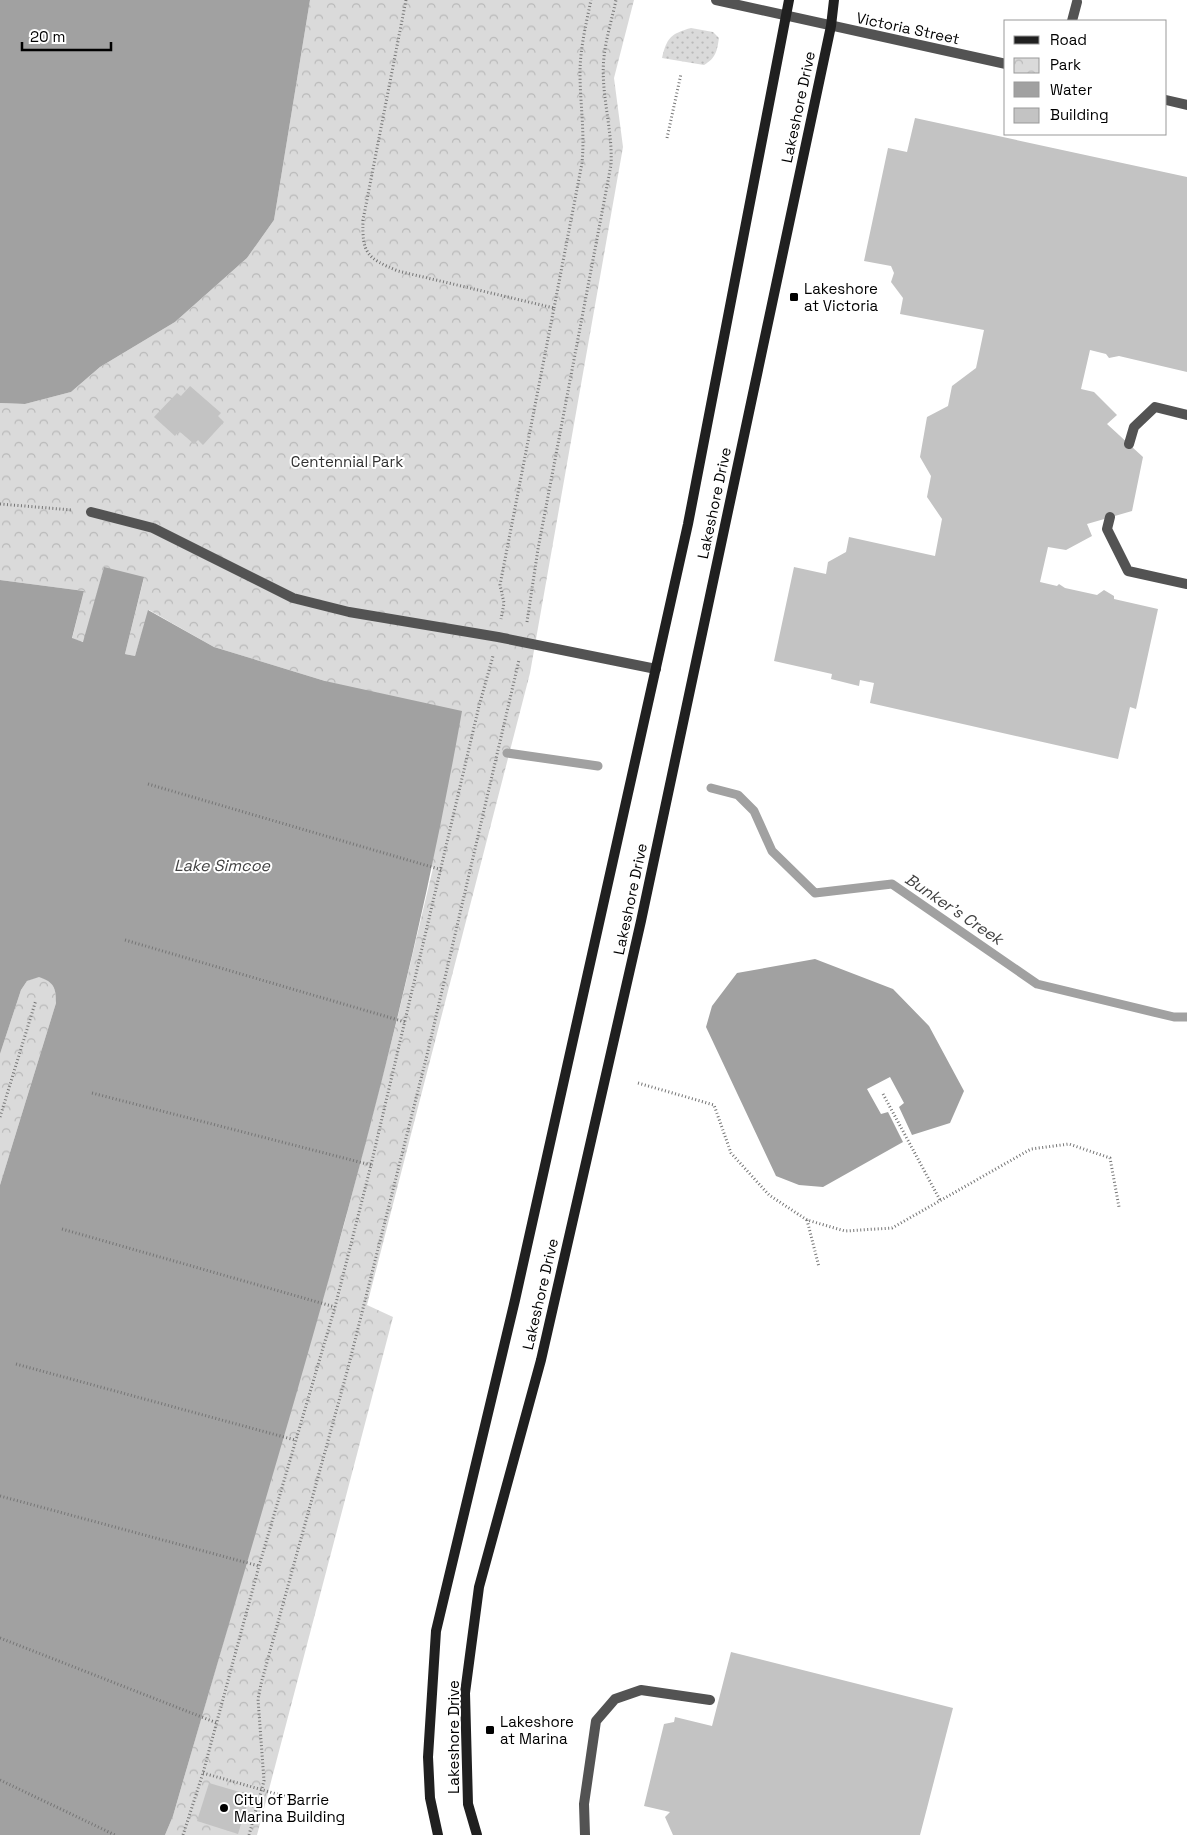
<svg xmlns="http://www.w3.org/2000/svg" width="1187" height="1835" viewBox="0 0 1187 1835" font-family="'Space Grotesk',sans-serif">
<defs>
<pattern id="grass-dots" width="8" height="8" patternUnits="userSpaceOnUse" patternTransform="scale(1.25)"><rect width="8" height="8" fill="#dadada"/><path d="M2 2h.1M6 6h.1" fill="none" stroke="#b9b9b9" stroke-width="1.8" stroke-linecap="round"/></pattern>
<pattern id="park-crowns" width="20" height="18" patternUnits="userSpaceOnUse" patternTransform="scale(1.25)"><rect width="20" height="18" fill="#dadada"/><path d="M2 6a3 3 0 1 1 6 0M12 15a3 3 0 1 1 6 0" fill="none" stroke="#b9b9b9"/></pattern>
</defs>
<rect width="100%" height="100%" fill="#fff"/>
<path fill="url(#grass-dots)" d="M691 28 713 32 719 38C717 51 716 58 704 65L662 58C667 38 670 34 691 28Z"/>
<g fill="url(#park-crowns)">
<path d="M310 0H634L614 78 623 147 530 673 367 1305 393 1317 257 1835H165L173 1816 344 1225 397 1020 433 868 325 681 214 647 149 610 135 656 125 654 144 578 104 568 84 642 72 639 84 591 0 580V403L25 404 71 392 100 367 175 322 247 258 274 220Z"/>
<path d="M39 976C54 982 56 988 56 1003L0 1185V1054L21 990 27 981Z"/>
</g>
<g fill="#a1a1a1">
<path d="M0 0H310L274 220 247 258 175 322 100 367 71 392 25 404 0 403Z"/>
<path d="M104 567 144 577 125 654 135 656 148 610 214 647 325 681 462 711C396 1087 278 1450 173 1816L165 1835H0V1185L56 1003C56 988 54 982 39 977L27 981 21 990 0 1054V580L84 591 72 638 83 642Z"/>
<path d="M815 959 893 989 929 1026 964 1091 950 1123 912 1135 899 1107 904 1103 890 1077 867 1089 881 1114 888 1112 903 1142 823 1187 799 1185 776 1176 706 1027 712 1006 737 973Z"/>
</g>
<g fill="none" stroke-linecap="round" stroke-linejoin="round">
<g stroke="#a1a1a1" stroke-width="9">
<path d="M507 753 598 766"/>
<path d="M711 788 738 795 754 811 772 851 815 893 892 884 1037 984 1174 1017H1187"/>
</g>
</g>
<g fill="#c3c3c3">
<path d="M915 118 1187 177V372L1119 356 1109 358 1106 354 1090 350 1081 389 1094 392 1117 415 1107 424 1143 457 1132 511 1087 524 1092 536 1066 550 1048 547 1040 582 1057 586 1059 584 1065 588 1097 595 1104 590 1114 596V599L1158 609 1136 709 1130 707 1118 759 870 703 874 683 860 680 859 686 831 679 832 674 774 661 794 567 826 574 828 562 846 552 849 537 935 556 942 519 927 497 931 476 920 457 927 417 948 406 952 386 976 368 984 330 900 314 903 298 891 282 894 273 891 266 864 261 888 148 907 152Z"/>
<path d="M190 386 221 413 218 416 224 422 203 445 198 440 194 444 179 431 175 436 154 417 177 393 181 396Z"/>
<path d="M731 1652 953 1708 920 1835H673L665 1817 670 1812 644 1806 664 1724 674 1722 675 1717 712 1726Z"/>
<path d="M209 1783 250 1795 238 1834 197 1821Z"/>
</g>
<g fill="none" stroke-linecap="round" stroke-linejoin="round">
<g stroke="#757575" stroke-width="3" stroke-dasharray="1 2.5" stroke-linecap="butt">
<path d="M406 0 363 220C362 254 367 258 398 271L554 308 500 585 504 603 501 619"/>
<path d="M667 138 681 74"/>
<path d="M554 308 582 163C585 133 580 103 580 73 580 49 586 24 591 0"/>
<path d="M0 504 72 510"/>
<path d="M527 622 538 549 611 165C613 129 600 93 604 57 606 38 612 19 616 0"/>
<path d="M148 784 442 870"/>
<path d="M125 940 405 1022"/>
<path d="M638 1083 714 1105 731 1153 769 1195 807 1220 845 1231 892 1228 1031 1149 1069 1144 1110 1158 1119 1207"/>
<path d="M92 1093 371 1165"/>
<path d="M883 1094 940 1200"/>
<path d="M0 1117 36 1000"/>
<path d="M807 1220 819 1267"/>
<path d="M62 1229 335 1307"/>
<path d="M16 1364 295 1440"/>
<path d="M0 1496 259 1566"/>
<path d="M0 1638 217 1723"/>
<path d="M203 1773 298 1800"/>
<path d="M0 1780 115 1835"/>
<path d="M183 1835 203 1773 259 1566 335 1307 371 1165 479 706 493 656"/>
<path d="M249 1835 264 1781 258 1699 261 1684 348 1368 427 1055 519 660"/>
</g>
<g stroke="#535353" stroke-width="10">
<path d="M1072 21 1077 2"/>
<path d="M1129 444 1134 427 1155 407 1187 415"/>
<path d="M91 512 153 528 293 598 349 612 498 637 656 669"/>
<path d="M1110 517 1107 529 1128 571 1187 584"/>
<path d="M585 1835 584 1804 596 1721 615 1699 641 1690 710 1700"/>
</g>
<g stroke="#535353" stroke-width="10">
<path d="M716 0 1006 64"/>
<path d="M1166 100 1187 105"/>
</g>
<g stroke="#202020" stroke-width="10">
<path d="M438 1835 430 1798 428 1757 436 1631 515 1300 688 524 789 0"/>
<path d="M477 1835 468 1804 465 1693 479 1587 541 1360 641 921 831 26 834 0"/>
</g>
</g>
<g fill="#000" stroke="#fff" stroke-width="2">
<rect x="789" y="292" width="10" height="10" rx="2.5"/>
<rect x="485" y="1725" width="10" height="10" rx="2.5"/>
<circle cx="224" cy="1808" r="5"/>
</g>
<g text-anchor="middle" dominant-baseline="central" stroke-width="4" stroke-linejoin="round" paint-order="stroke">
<g font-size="15" fill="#000" stroke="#fff">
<text transform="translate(908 28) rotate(12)">Victoria Street</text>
<text transform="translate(798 107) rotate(-78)">Lakeshore Drive</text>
<text transform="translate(714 503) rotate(-78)">Lakeshore Drive</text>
<text transform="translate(630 899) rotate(-78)">Lakeshore Drive</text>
<text transform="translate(540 1294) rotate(-77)">Lakeshore Drive</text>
<text transform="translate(453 1737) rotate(-90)">Lakeshore Drive</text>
</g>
<g font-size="15" fill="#000" stroke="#fff" text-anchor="start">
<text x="804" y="288">Lakeshore<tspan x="804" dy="17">at Victoria</tspan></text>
<text x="500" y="1721">Lakeshore<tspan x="500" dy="17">at Marina</tspan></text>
<text x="234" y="1799">City of Barrie<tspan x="234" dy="17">Marina Building</tspan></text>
</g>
<g font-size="15" fill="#313131" stroke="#fff">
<text x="347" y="461">Centennial Park</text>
</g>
<g font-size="16" font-style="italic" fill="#424242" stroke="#fff">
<text x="222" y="865">Lake Simcoe</text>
<text transform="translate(954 909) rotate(34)">Bunker's Creek</text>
</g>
</g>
<rect x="1004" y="20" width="162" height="115" fill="#ffffff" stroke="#999999"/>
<rect x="1014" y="36" width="25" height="8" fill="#202020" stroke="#999999"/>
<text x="1050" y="45" font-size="15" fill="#000000">Road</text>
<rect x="1014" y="58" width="25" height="15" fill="url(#park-crowns)" stroke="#999999"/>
<text x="1050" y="70" font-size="15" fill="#000000">Park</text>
<rect x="1014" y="82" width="25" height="15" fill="#a1a1a1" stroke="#999999"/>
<text x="1050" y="95" font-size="15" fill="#000000">Water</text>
<rect x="1014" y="108" width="25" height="15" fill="#c3c3c3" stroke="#999999"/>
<text x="1050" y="120" font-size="15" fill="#000000">Building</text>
<path d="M22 42v8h89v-8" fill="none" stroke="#000000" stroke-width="2.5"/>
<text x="30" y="42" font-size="15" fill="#000000" stroke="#ffffff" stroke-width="4" paint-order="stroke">20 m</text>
</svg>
